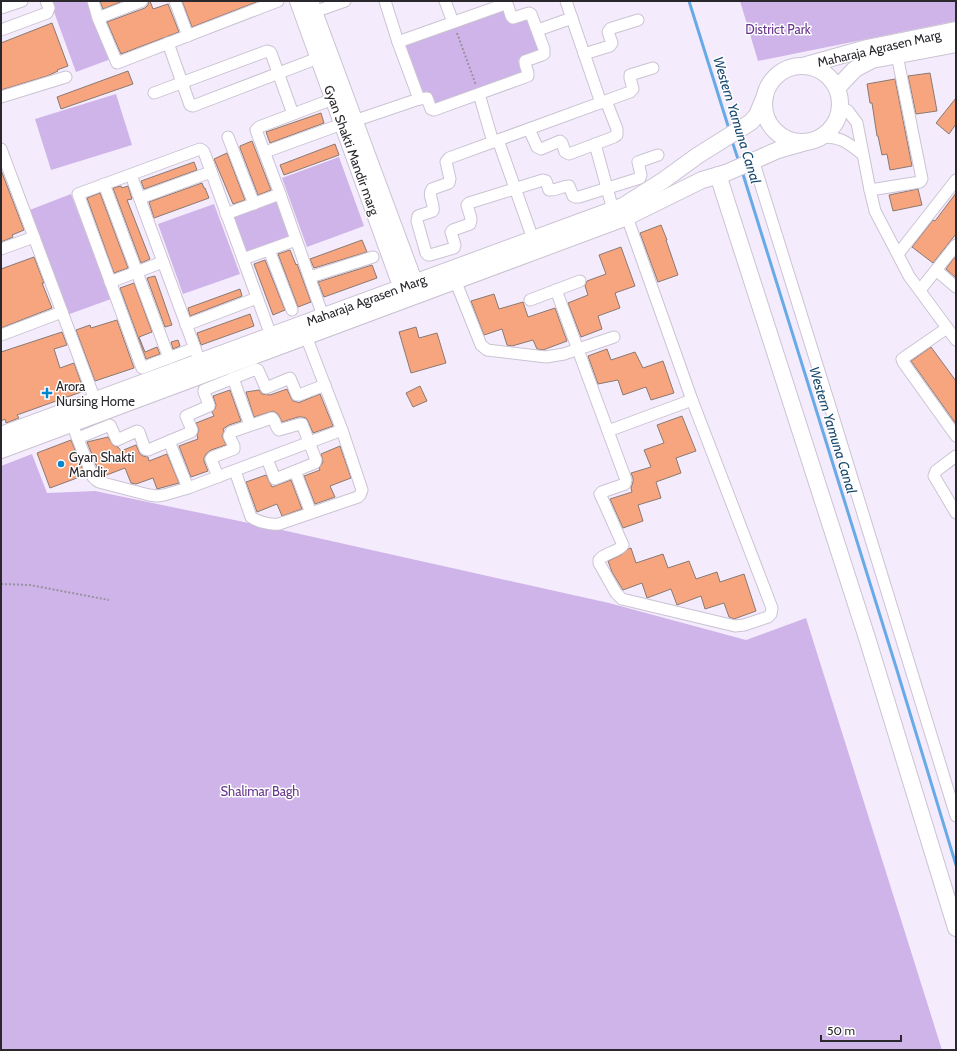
<svg xmlns="http://www.w3.org/2000/svg" width="957" height="1051" viewBox="0 0 957 1051" font-family="Cabin,sans-serif">
<rect width="100%" height="100%" fill="#f4ecfc"/>
<g fill="#cfb4e9">
<path d="M50 1H90L111 59 76 72Z"/>
<path d="M740 1H956V21L758 61Z"/>
<path d="M505 8 510 23 529 16 542 51 518 60 523 74 433 107 421 96 402 44Z"/>
<path d="M116 94 132 145 51 170 35 119Z"/>
<path d="M339 157 364 226 307 247 282 178Z"/>
<path d="M71 194 111 299 67 315 27 211Z"/>
<path d="M277 200 290 236 245 252 232 217Z"/>
<path d="M214 204 240 274 183 294 158 224Z"/>
<path d="M32 454 47 493 95 491 282 530 609 603 746 640 806 618 942 1050H1V466Z"/>
</g>
<g fill="none" stroke-linecap="round" stroke-linejoin="round">
<g stroke="#68aae5" stroke-width="3">
<path d="M689 1 729 129"/>
<path d="M732 141 739 162"/>
<path d="M742 171 896 667 956 865"/>
</g>
</g>
<g fill="#f7a57f" stroke="#8a7972">
<path d="M100 1H123L103 9Z"/>
<path d="M149 1H150L153 9 168 4 179 32 121 54 107 22 145 8 148 5Z"/>
<path d="M182 1H259L192 27Z"/>
<path d="M52 23 68 66 57 70 58 71 47 76 1 90V43Z"/>
<path d="M128 71 133 84 61 109 57 97Z"/>
<path d="M930 73 937 111 916 114 908 76Z"/>
<path d="M895 79 912 166 890 170 887 154 882 155 878 136H877L872 103H870L867 84Z"/>
<path d="M956 98V124L949 134 936 123Z"/>
<path d="M321 113 324 123 270 143 266 132Z"/>
<path d="M252 141 271 190 258 195 240 148V146Z"/>
<path d="M335 144 339 155 284 175 280 165Z"/>
<path d="M227 153 245 200 233 204 214 159Z"/>
<path d="M194 162 197 170 144 189 141 181Z"/>
<path d="M1 170 24 230 12 235 13 237 1 242Z"/>
<path d="M202 183 204 188H205L209 198 154 218 149 202Z"/>
<path d="M121 186 122 188 128 186 132 199 127 200 150 259 141 263 113 188Z"/>
<path d="M918 189 922 205 893 211 889 195Z"/>
<path d="M100 193 128 268 114 273 87 198Z"/>
<path d="M956 193V234L933 263 912 247 933 220 935 221Z"/>
<path d="M661 225 667 240H666L678 275 658 282 640 233Z"/>
<path d="M362 240 367 252 314 268 310 259Z"/>
<path d="M621 247 635 286 615 293 620 308 598 316 602 329 581 337 568 303 588 295 585 286 587 281 606 274 599 255Z"/>
<path d="M290 250 296 265 297 264 311 302 298 307 278 254Z"/>
<path d="M34 257 44 283H42L52 308 1 328V269Z"/>
<path d="M954 258 956 259V278L946 269Z"/>
<path d="M265 260 285 310 273 315 254 264Z"/>
<path d="M372 265 377 278 324 297 318 282Z"/>
<path d="M155 276 172 325 165 327 147 278Z"/>
<path d="M134 283 152 332 139 337 145 352 157 347 160 354 146 359 120 288Z"/>
<path d="M240 289 242 296 190 316 188 308Z"/>
<path d="M494 294 499 309 523 302 528 317 555 308 567 341 543 350 537 349 533 340 512 346 507 345 502 329 484 335 471 301Z"/>
<path d="M250 314 254 326 201 345 197 333Z"/>
<path d="M117 320 134 368 95 381 76 330 90 325 91 328Z"/>
<path d="M416 327 419 338 437 333 446 363 411 373 399 332Z"/>
<path d="M62 332 67 345 54 349 60 368 74 363 84 391 17 415 19 418 6 423 5 419 1 421V352Z"/>
<path d="M178 340 180 346 173 349 171 342Z"/>
<path d="M931 347 956 381V424L911 361Z"/>
<path d="M607 349 611 360 635 352 643 368 663 361 674 393 651 400 646 387 623 395 618 380 598 384 588 356Z"/>
<path d="M420 386 427 401 413 407 406 393Z"/>
<path d="M287 389 291 398 293 401 298 402V403L320 394 333 426 313 433 308 421 306 418 302 417H298L282 422 278 414 273 411 254 417 246 392 259 390 262 394 270 395Z"/>
<path d="M230 390 241 421 229 425 223 429 224 431 222 436 226 445 211 450 206 454 204 458V461L208 471 191 477 179 446 198 439 197 435 199 430 196 423 214 416 212 412 215 409 216 405 213 396Z"/>
<path d="M682 416 696 451 676 458 681 473 656 482 661 498 638 505 643 521 623 528 610 499 632 492 631 488 633 482V478L631 473 651 467 644 450 664 443 657 425Z"/>
<path d="M108 437 113 445 118 447 121 451 136 445 140 454 143 456 148 457 149 461 167 454 179 483 157 489 153 478 136 484 131 483 125 468 104 476H102L99 469 98 470 87 442Z"/>
<path d="M71 440 85 475 50 488 37 453Z"/>
<path d="M340 446 351 478 330 486 335 497 315 504 304 476 320 470 319 468 323 462 321 454Z"/>
<path d="M266 475 272 487 291 480 302 509 282 516 277 504 257 512 246 482Z"/>
<path d="M631 548 636 563 663 554 668 568 689 561 696 579 717 572 720 582 744 574 756 611 734 619 729 617 724 603 705 609 701 596 677 605 671 589 647 598 642 583 623 590 612 572 608 561 621 555 628 549Z"/>
</g>
<g fill="none" stroke-linecap="round" stroke-linejoin="round">
<g stroke="#cbc3d3" stroke-width="13">
<g id="street">
<path d="M93 1 98 18 117 63 278 1"/>
<path d="M175 1 188 36"/>
<path d="M385 1 398 42"/>
<path d="M445 1 453 22"/>
<path d="M566 1 601 103"/>
<path d="M505 4 508 6 511 16 513 18 529 13 531 14 544 49V54L542 55 525 61C524 66 529 71 528 76L434 110 431 109 427 98 419 99 398 42Z"/>
<path d="M1 8 22 1"/>
<path d="M308 14 345 1"/>
<path d="M98 18 142 1"/>
<path d="M1 30 47 13 49 8 46 1"/>
<path d="M538 30 572 18"/>
<path d="M168 43 190 105 193 106 318 58"/>
<path d="M584 54 610 46 612 43 608 32 610 29 612 28 638 20"/>
<path d="M653 68 630 75V78L633 89 630 92 449 158 446 162 450 179 449 183 432 189C427 196 435 203 433 211L418 216 417 221 426 253 428 255H430L454 248 455 245 451 232 453 230 470 224C473 218 468 211 467 205L469 203 543 180 546 181 549 190C555 191 562 186 569 186L573 196 575 197H579L640 178 641 175 638 162 658 155"/>
<path d="M154 93 267 51 270 52 271 53 293 114"/>
<path d="M479 94 493 142"/>
<path d="M1 97 66 77"/>
<path d="M840 106 848 111 857 123 870 190 875 211 909 276 956 340"/>
<path d="M354 121 419 99"/>
<path d="M529 129 537 147 541 149 560 141 562 143 565 152 569 154 614 137 617 135V129L606 101"/>
<path d="M228 137 254 204"/>
<path d="M822 137C841 137 847 142 862 154"/>
<path d="M498 140 533 239"/>
<path d="M595 144 613 210"/>
<path d="M1 149 95 400"/>
<path d="M265 152 342 124"/>
<path d="M753 160 828 400 956 816"/>
<path d="M131 175 197 354"/>
<path d="M104 184 169 358"/>
<path d="M870 190 920 182 922 179 897 55"/>
<path d="M140 198 211 172"/>
<path d="M226 214 280 194"/>
<path d="M1 249 34 237"/>
<path d="M269 250 292 310"/>
<path d="M898 254 956 180"/>
<path d="M243 259 296 240"/>
<path d="M936 270 956 287"/>
<path d="M453 275 481 345 487 350 546 357 564 354 614 337"/>
<path d="M310 277 373 257"/>
<path d="M110 282 163 262"/>
<path d="M556 290 626 480 625 484 602 492 600 494 601 496 622 543 623 545C617 553 605 552 599 560V563L616 593 622 599 735 626 744 625 768 617 771 614 772 608 692 400 627 217"/>
<path d="M920 290 956 245"/>
<path d="M530 300 580 281"/>
<path d="M323 316 280 194 256 130 259 127 333 99"/>
<path d="M186 325 257 298"/>
<path d="M947 328 902 359 903 362 956 436"/>
<path d="M1 335 62 312"/>
<path d="M195 348 142 368 78 194 200 149 202 150 204 152 273 341"/>
<path d="M233 378 250 425"/>
<path d="M70 419 93 477 96 480 99 482 149 495 157 496 164 495 188 488 342 430 304 331"/>
<path d="M608 431 692 400"/>
<path d="M78 438 110 425 117 440 137 431 139 432 145 449 148 450 191 432 192 430 186 416 209 406V405L204 392V390L256 369 258 370 266 388 290 378 297 395H299L325 385"/>
<path d="M169 441 188 488"/>
<path d="M956 456 936 471 934 476 956 513"/>
<path d="M235 471 251 517C258 522 271 525 279 524L358 497 360 495 362 490 342 430"/>
<path d="M295 471 311 513"/>
<path d="M218 477 211 459 213 457 234 449V446L229 436 231 432 272 418C276 421 275 427 279 430L300 424H302L316 460 315 463 275 479 267 459"/>
</g>
</g>
<g stroke="#cbc3d3" stroke-width="18">
<g id="secondary">
<path d="M298 1 405 297"/>
<path d="M310 1 418 292"/>
<path d="M803 66 867 48 956 30"/>
<circle cx="802" cy="104" r="38"/>
<path d="M837 88 855 69 872 60 956 44"/>
<path d="M718 175 868 641 956 928"/>
<path d="M1 435 623 206 664 180 697 156 751 122 757 115 765 96"/>
<path d="M1 450 627 217 702 180 726 173 778 150 806 142"/>
</g>
</g>
<g stroke="#98929e" stroke-width="2" stroke-dasharray="2 2" stroke-linecap="butt">
<path d="M457 33 476 85"/>
<path d="M1 584 30 585 109 600"/>
</g>
<use href="#street" stroke="#fff" stroke-width="11"/>
<use href="#secondary" stroke="#fff" stroke-width="16"/>
</g>
<g fill="#0485cc" stroke="#fff" stroke-width="1.5">
<path d="M45 387h4v4h4v4h-4v4h-4v-4h-4v-4h4z"/>
<circle cx="61" cy="464" r="4"/>
</g>
<g text-anchor="middle" dominant-baseline="central" stroke-width="3" stroke-linejoin="round" paint-order="stroke">
<g font-size="13" fill="#67368c" stroke="#fff">
<text x="778" y="29">District Park</text>
<text x="260" y="791">Shalimar Bagh</text>
</g>
<g font-size="13" fill="#2a272d" stroke="#fff">
<text transform="translate(879 48) rotate(-13)">Maharaja Agrasen Marg</text>
<text transform="translate(352 150) rotate(70)">Gyan Shakti Mandir marg</text>
<text transform="translate(366 300) rotate(-20)">Maharaja Agrasen Marg</text>
</g>
<g font-size="13" fill="#2a272d" stroke="#fff" text-anchor="start">
<text x="56" y="386">Arora<tspan x="56" dy="15">Nursing Home</tspan></text>
<text x="69" y="457">Gyan Shakti<tspan x="69" dy="15">Mandir</tspan></text>
</g>
<g font-size="14" font-style="italic" fill="#184970" stroke="#fff">
<text transform="translate(737 120) rotate(73)">Western Yamuna Canal</text>
<text transform="translate(833 430) rotate(73)">Western Yamuna Canal</text>
</g>
</g>
<rect width="957" height="1051" fill="none" stroke="#2a272d" stroke-width="4"/>
<path d="M821 1035v6h80v-6" fill="none" stroke="#2a272d" stroke-width="2"/>
<text x="827" y="1035" font-size="12" fill="#2a272d" stroke="#ffffff" stroke-width="3" paint-order="stroke">50 m</text>
</svg>
